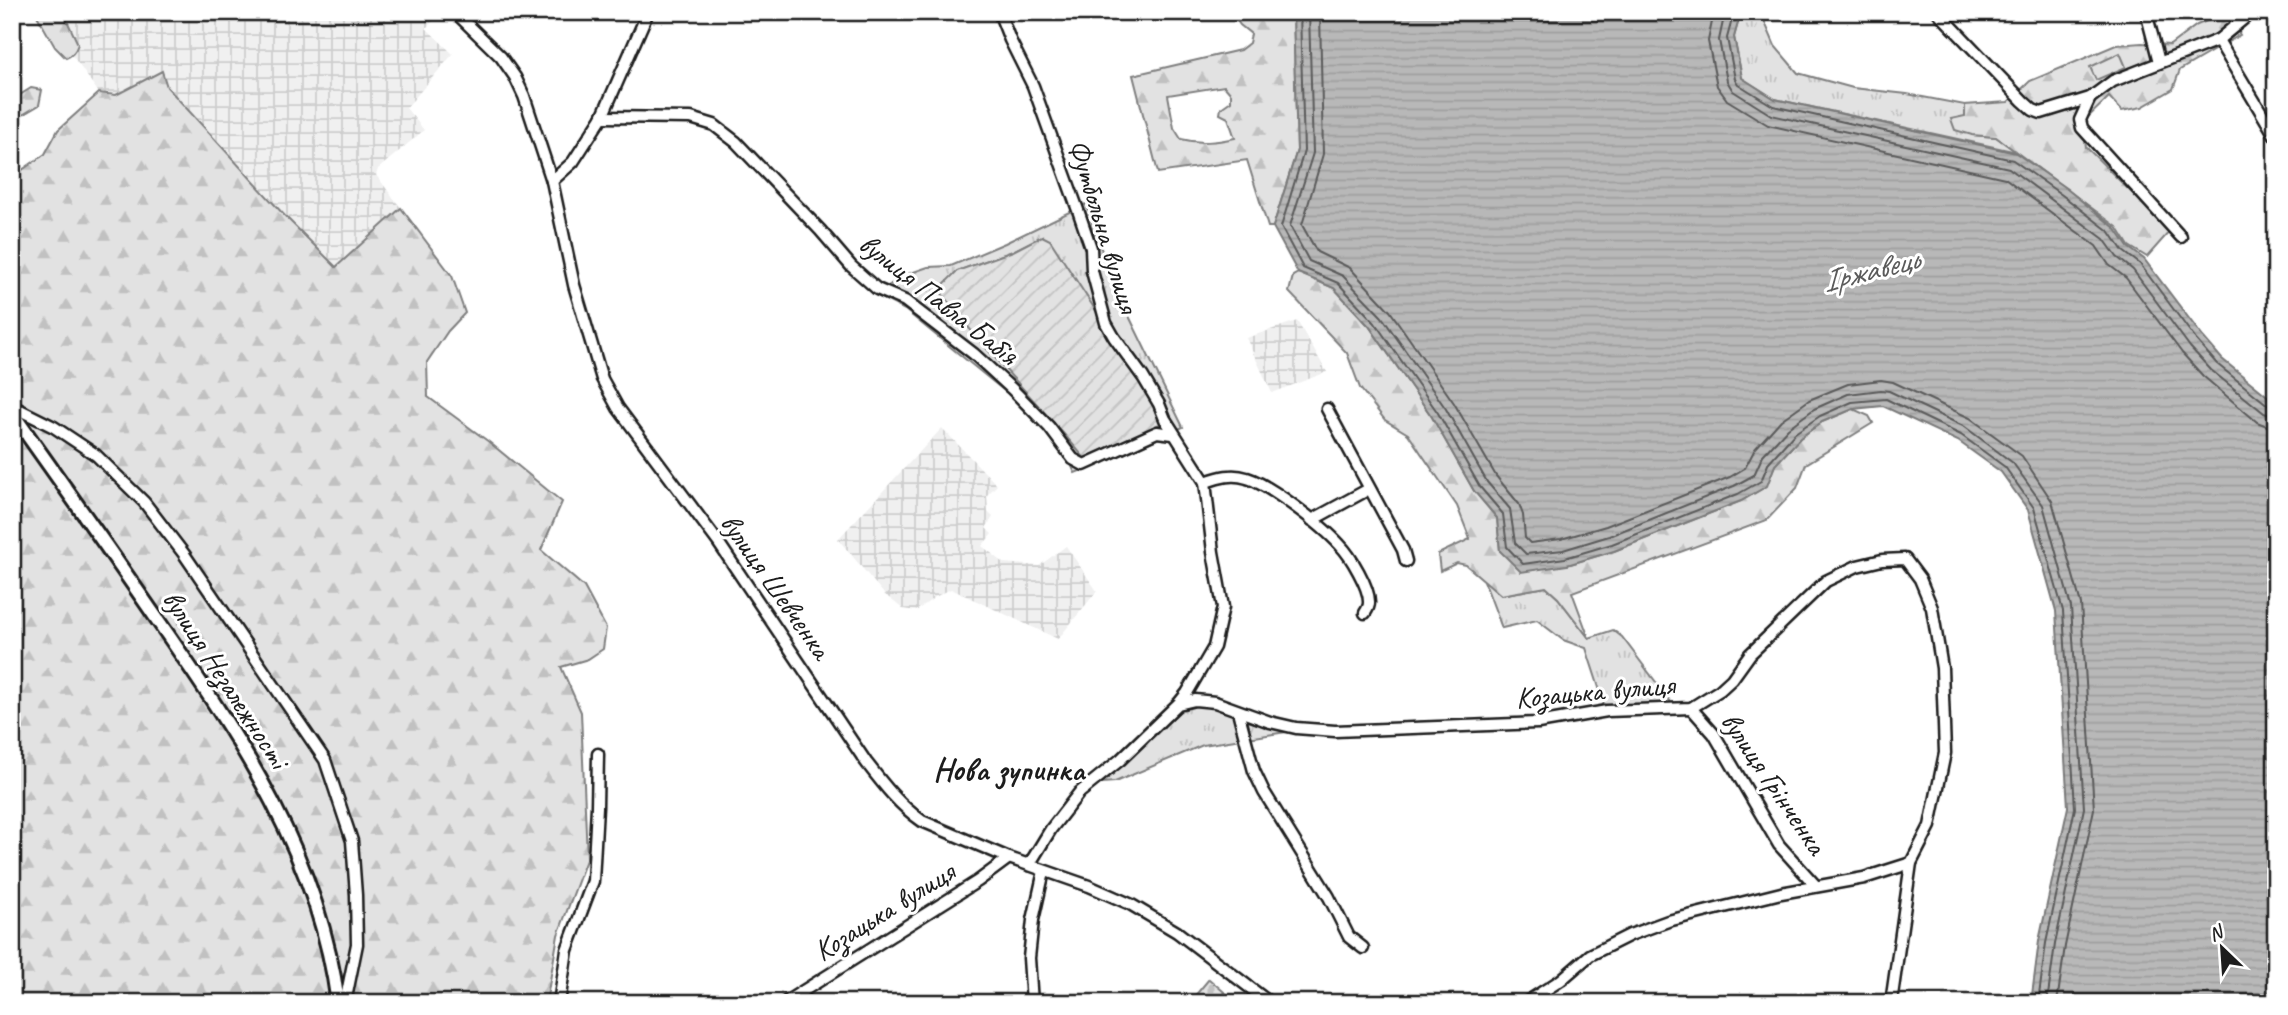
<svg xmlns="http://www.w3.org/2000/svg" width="2288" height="1015" viewBox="0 0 2288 1015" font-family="Caveat,sans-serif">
<defs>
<pattern id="industrial-grid" width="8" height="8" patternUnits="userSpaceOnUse" patternTransform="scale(1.75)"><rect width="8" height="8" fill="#f0f0f0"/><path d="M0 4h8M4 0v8" fill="none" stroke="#cdcdcd"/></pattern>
<pattern id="grass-tufts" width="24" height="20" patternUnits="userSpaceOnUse" patternTransform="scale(1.75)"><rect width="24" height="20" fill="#e2e2e2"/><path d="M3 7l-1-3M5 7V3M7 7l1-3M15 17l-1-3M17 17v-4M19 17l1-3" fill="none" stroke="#c1c1c1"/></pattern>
<pattern id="forest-firs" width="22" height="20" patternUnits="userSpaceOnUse" patternTransform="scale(1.75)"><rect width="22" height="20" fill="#e2e2e2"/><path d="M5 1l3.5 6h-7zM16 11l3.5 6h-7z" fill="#c1c1c1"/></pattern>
<pattern id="cemetery-stones" width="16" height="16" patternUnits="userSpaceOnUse" patternTransform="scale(1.75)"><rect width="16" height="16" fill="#e2e2e2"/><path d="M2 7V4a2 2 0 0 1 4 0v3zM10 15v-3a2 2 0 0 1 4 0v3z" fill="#c1c1c1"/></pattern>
<pattern id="garden-furrows" width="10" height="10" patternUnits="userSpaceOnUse" patternTransform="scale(1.75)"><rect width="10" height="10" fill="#e2e2e2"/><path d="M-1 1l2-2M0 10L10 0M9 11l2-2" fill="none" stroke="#c1c1c1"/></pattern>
<pattern id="water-rules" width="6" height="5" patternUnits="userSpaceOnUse" patternTransform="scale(1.75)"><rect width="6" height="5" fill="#b8b8b8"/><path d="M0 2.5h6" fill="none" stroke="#9e9e9e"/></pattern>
</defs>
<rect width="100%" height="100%" fill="#fff"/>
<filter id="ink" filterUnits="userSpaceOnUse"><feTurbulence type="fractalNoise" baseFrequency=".0143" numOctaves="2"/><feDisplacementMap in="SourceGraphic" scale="14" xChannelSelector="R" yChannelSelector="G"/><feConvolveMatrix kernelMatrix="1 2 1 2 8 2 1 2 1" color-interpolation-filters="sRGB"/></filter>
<g filter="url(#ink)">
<g fill="url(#industrial-grid)">
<path d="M41 12H435L438 16 426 28 453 54 406 108 424 130 378 169 376 175 401 208 336 267 285 216 116 95 99 93Z"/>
<path d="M1297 321 1327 372 1272 393 1246 338Z"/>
<path d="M942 428 997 485 987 495 988 512 993 517 986 528 992 534 982 546 1004 563 1039 566 1066 546 1097 591 1058 639 951 589 935 597 916 611 903 609 884 594 838 539Z"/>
</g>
<g fill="url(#grass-tufts)" stroke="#7f7f7f" stroke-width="2" fill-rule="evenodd">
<path d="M1741 12H1764L1763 18 1775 46 1798 73 1853 88 1907 94 1965 105V116L1972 135 1996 137 2017 152 1775 99 1742 78 1734 37Z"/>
<path d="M1086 204 1112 281 1183 427 1133 450 1075 473 1069 460 1047 431 1008 394 905 310 876 295 902 276 928 267 951 266 1005 243ZM1042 236 1073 444 955 312 940 291 957 271 1013 251Z"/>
<path d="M1483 578 1501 595 1546 587 1558 598 1589 638 1613 630 1622 637 1680 714 1606 717 1603 700 1586 648 1563 640 1537 620 1502 628Z"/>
<path d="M1187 705 1219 706 1250 721 1269 725 1286 732 1203 745 1115 782 1101 783 1154 731Z"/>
</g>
<g fill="url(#forest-firs)" stroke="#7f7f7f" stroke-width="2" fill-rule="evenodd">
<path d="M35 12H63L78 44C76 50 72 56 66 58L55 47Z"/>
<path d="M1231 12H1293L1297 150 1273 227H1268L1247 160 1158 173 1133 75 1240 50 1249 43 1251 34 1240 25ZM1224 86 1231 94V101L1221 108 1220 114 1228 118 1235 138C1216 142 1200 144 1181 139L1174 128 1168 95Z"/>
<path d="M2226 13 2240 35 2180 70 2173 89 2142 107 2122 111 2109 97 2082 123 2086 147 2170 231 2147 257 2129 246 2117 227 1996 137 1972 135 1955 130 1951 119 1965 116V105L2008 102 2030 81 2116 45 2142 43 2170 45 2197 25Z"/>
<path d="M162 71 167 87 285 216 336 267 401 208 452 276 465 313 448 331 427 362 428 397 489 442 562 502 541 550 584 587 606 628 603 649 588 659 561 667 581 712 587 857 558 935 546 1003H12V177L45 154 58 130 99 93 116 95Z"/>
<path d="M31 88 42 90 39 105 19 117 12 115V92L18 96Z"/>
<path d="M1298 273 1334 288 1369 326 1432 417 1474 491 1497 518 1500 551 1567 565 1614 551 1741 501 1766 486 1775 465 1800 438 1822 422 1853 409 1869 416 1873 423 1806 464 1797 488 1767 520 1572 592 1589 638 1558 598 1546 587 1501 595 1466 565 1457 563 1440 571 1438 554 1470 539 1457 506 1408 434 1385 420 1360 388 1347 353 1289 292 1293 276Z"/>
</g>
<path fill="url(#cemetery-stones)" stroke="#7f7f7f" stroke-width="2" d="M1209 979 1237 1003H1189Z"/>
<path fill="url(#garden-furrows)" stroke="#7f7f7f" stroke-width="2" d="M1042 236 1050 240 1137 374 1156 406 1162 423 1086 460C1039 403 984 351 940 291L944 284 957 271 1013 251Z"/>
<path fill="#e2e2e2" stroke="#7f7f7f" stroke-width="2" d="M2120 53 2126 67 2096 80 2090 67Z"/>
<path fill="url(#water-rules)" stroke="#7a7a7a" stroke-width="2" d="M1293 12H1741L1734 37 1742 78 1775 99 2016 153 2067 189 2115 228 2128 247 2144 259 2203 337 2222 359 2276 403V1003H2031L2039 941 2068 807 2056 611 2028 510 2001 472 1958 441 1883 406 1853 409 1822 422 1800 438 1775 465 1767 486 1741 501 1614 551 1567 565 1521 572 1500 551 1497 518 1474 491 1432 417 1369 326 1334 288 1298 273 1273 227 1297 150Z"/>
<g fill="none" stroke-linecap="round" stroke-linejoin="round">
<g stroke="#5a5a5a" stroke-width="2">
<path d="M1300 12 1304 151 1281 227 1303 268 1338 283 1375 323 1438 413 1480 487 1503 514 1507 547 1523 564 1565 558 1612 544 1738 494 1761 481 1769 462 1795 433 1820 416 1852 402 1886 399 1961 435 2005 467 2034 508 2063 611 2075 808 2046 943 2038 1003"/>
<path d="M1309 12 1313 153 1290 226 1309 261 1343 276 1382 317 1446 409 1487 482 1510 509 1515 543 1526 554 1563 550 1609 536 1734 486 1754 475 1763 455 1788 428 1814 409 1848 394 1881 390 1889 391 1965 427 2013 463 2043 505 2071 607 2084 808 2055 944 2047 1003"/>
<path d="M1320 12 1323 154 1302 225 1317 252 1350 268 1390 311 1454 403 1496 476 1519 504 1523 515 1525 538 1530 543 1561 539 1606 526 1730 477 1745 468 1755 449 1781 420 1809 400 1848 384 1881 380 1893 382 1970 418 2022 456 2052 501 2081 604 2094 809 2065 946 2057 1003"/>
<path d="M1714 12 1708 41 1717 86 1727 100 1768 125 2005 178 2096 246 2109 265 2126 278 2182 353 2203 376 2257 422 2267 426 2276 427"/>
<path d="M1725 12 1719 40 1727 81 1733 91 1771 115 2009 168 2104 239 2117 257 2133 270 2190 347 2211 370 2264 413 2276 417"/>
<path d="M1734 12 1727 38 1735 79 1738 84 1773 106 2013 160 2062 195 2110 232 2123 251 2140 264 2197 341 2217 364 2269 406 2276 408"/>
</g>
<g stroke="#1c1c1c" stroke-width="15">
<g id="minor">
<path d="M455 12 501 57 515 77 524 96 552 181 574 285 602 379 618 408 718 542 866 762C883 784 899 805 922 821L1009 858 1089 886 1130 904 1177 932 1270 1003"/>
<path d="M999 12 1010 40 1033 86 1079 213 1091 248 1092 271 1106 323 1114 337 1143 377 1159 404 1165 419 1205 482C1220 477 1232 473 1247 478 1270 485 1323 526 1340 545 1350 555 1370 588 1369 603 1369 607 1367 610 1365 613"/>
<path d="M1938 12 2023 101 2033 110 2041 113 2090 98 2113 81 2218 40 2252 12"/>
<path d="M2146 12 2159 62"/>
<path d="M2218 40 2276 137"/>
<path d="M2090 98 2080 120 2082 128 2181 237"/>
<path d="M602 117 691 118 714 125 736 142 820 230 851 266 877 289 905 301 974 354 1012 389 1049 427 1073 459 1084 465 1157 432 1173 434"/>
<path d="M552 181 573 162 602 117 648 12"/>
<path d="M12 406 54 427 96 455 144 502 184 554 325 760 352 841 356 895 357 944 345 1003"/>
<path d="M1327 409 1403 550 1406 561"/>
<path d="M1312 520 1369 489"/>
<path d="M1179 703 1187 693 1214 647 1223 607 1213 552 1205 482"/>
<path d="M1691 708 1714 734 1779 845 1816 886"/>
<path d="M1238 711 1254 771 1264 792 1329 897 1349 937 1363 948"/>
<path d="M1029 865 1051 829 1079 793 1120 760 1178 704 1195 700 1215 702 1270 722 1296 728 1335 731 1538 723 1607 711 1691 708 1720 690 1732 679 1750 654 1826 581 1857 566 1882 560 1905 559 1920 579 1932 608 1942 668 1945 753 1930 826 1911 863 1891 1003"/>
<path d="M559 1003 567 950 593 881 597 807 598 754"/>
<path d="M784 1003 978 881 1009 858"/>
<path d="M1032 1003 1029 958 1033 920 1044 871"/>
<path d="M1525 1003 1561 980 1590 955 1630 935 1668 921 1781 893 1864 878 1911 863"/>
</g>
</g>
<g stroke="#1c1c1c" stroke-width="18">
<path id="major" d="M12 413C61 482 111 552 159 622 241 740 319 856 338 1003"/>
</g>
<use href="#minor" stroke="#fff" stroke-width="10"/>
<use href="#major" stroke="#fff" stroke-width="12"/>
</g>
</g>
<g text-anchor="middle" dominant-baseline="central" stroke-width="6" stroke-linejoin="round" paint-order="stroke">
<g font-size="30" fill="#1c1c1c" stroke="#fff">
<text transform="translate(1104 226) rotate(73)">Футбольна вулиця</text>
<text transform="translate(939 299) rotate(38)">вулиця Павла Бабія</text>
<text transform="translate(776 586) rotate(55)">вулиця Шевченка</text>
<text transform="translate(226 679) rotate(57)">вулиця Незалежності</text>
<text transform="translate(1595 691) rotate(-5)">Козацька вулиця</text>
<text transform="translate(1774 783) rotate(56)">вулиця Грінченка</text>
<text transform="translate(884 911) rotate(-32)">Козацька вулиця</text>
</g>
<g font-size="32" font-style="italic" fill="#5a5a5a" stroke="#fff">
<text transform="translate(1870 270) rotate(-14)">Іржавець</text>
</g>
<g font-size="32" font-weight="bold" fill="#1c1c1c" stroke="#fff">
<text x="1009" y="769">Нова зупинка</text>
</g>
</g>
<rect width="2288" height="1015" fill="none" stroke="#fff" stroke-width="42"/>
<rect x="21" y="21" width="2246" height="973" fill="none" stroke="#1c1c1c" stroke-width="2.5" filter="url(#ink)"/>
<g transform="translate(2222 948) rotate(335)" stroke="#ffffff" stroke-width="5" paint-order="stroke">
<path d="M0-5L12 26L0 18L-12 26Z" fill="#1c1c1c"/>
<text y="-10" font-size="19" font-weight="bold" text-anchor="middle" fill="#1c1c1c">N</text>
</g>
</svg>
